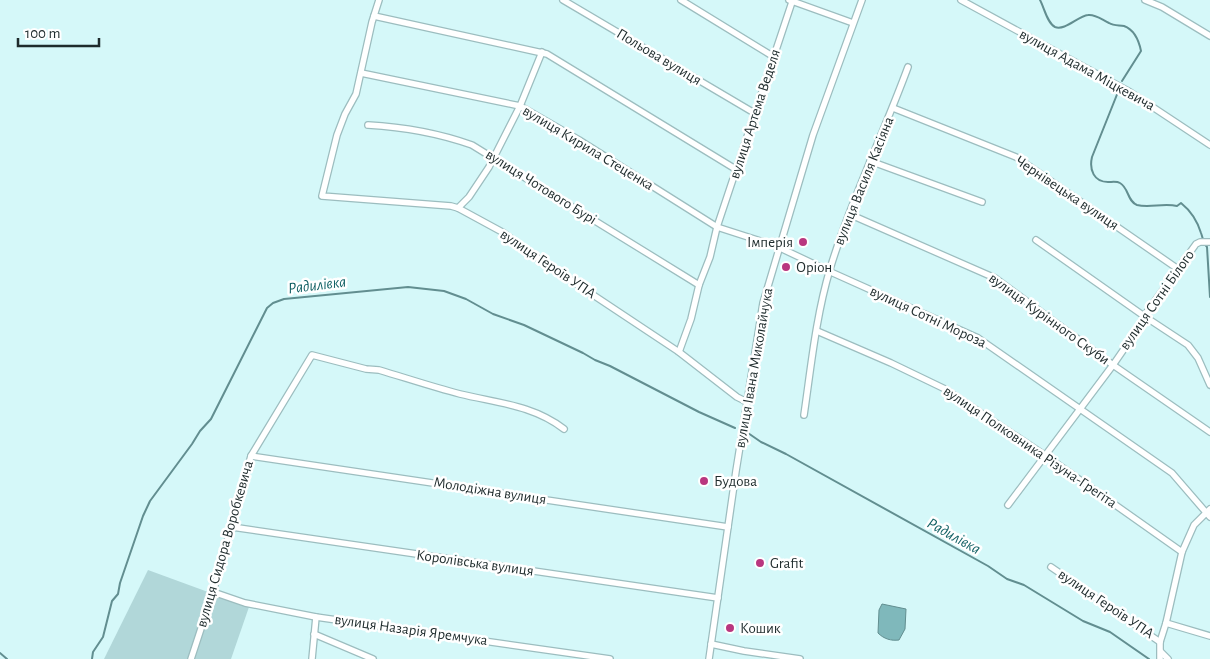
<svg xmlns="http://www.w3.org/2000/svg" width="1210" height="659" viewBox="0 0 1210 659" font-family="'Alegreya Sans',sans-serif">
<rect width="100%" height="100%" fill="#d5f8f9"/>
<path fill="#b1d7d9" d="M148 570 249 607 231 659H104Z"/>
<path fill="#7fb8bb" stroke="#628e90" d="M882 604 906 609 905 629 899 640C891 641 884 639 878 633L879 610Z"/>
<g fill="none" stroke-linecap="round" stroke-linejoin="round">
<g stroke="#628e90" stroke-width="2">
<path d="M1040 0C1044 7 1047 23 1055 27 1065 31 1078 16 1088 15 1096 14 1102 20 1109 23 1114 26 1119 25 1124 26 1135 30 1139 41 1141 51L1122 81"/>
<path d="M1118 92 1092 157C1089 170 1094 182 1108 182 1112 182 1117 181 1120 183 1129 188 1127 201 1137 205 1149 208 1164 203 1177 206L1181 203C1191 211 1197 220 1201 233 1203 238 1203 243 1207 247L1210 297"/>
<path d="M748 433 761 442 786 454 988 566 1007 579 1024 585 1083 621 1110 632 1149 659"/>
<path d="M0 653 7 659"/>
<path d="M92 659 93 652 103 637 112 601 118 594 120 583 143 516 150 501 192 444 200 431 211 419 267 308 273 303 284 299 408 287 444 291 466 299 493 314 524 325 583 353 595 360 610 366 699 412 735 428"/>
</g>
<g stroke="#9cbdbf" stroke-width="8">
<g id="minor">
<path d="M379 0 372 22 356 94 345 114 337 135 322 196 451 206 458 208 504 233 524 249 679 352 737 397 747 402"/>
<path d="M563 0 756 114"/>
<path d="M681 0 774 57"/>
<path d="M789 0 853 23"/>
<path d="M961 0 1130 92 1210 145"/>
<path d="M1145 0 1162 7 1210 36"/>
<path d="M374 16 547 54 737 170"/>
<path d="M361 73 520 106 579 140 717 227 776 246 833 273 978 338 1172 473 1210 517"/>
<path d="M893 108 1016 157 1178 269"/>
<path d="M368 125C404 127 438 133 472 145L699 285"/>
<path d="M870 161 982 202"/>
<path d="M458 208 469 197 489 167 520 106 542 52"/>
<path d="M849 214 995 278 1113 365 1210 432"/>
<path d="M1036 240 1144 316 1188 345 1198 358 1210 385"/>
<path d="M817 331 891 363 945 389 1046 456 1182 552"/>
<path d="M679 352 691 319 699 285 710 257 717 227 792 2"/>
<path d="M804 415C811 367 816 316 830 269 851 200 883 135 908 67"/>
<path d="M251 456 728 527"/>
<path d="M1008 505 1113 365 1142 323 1144 316 1196 244 1200 242H1210"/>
<path d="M232 527 718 598"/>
<path d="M1051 567 1160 642"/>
<path d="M213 592 245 603 316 617 610 659"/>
<path d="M1166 623 1210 636"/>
<path d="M314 634 373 659"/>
<path d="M711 644 744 651 800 659"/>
<path d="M1161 652 1168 659"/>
<path d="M191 659 213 592 251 456 312 355 366 369 379 370C406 378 433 387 460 394 497 403 533 405 564 429"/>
<path d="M312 659 316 617"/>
<path d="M709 659 736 471 763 303 813 135 862 0"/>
<path d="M1160 659V642L1166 623 1182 552 1194 525 1210 509"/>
</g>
</g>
<use href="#minor" stroke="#fff" stroke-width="5.5"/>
</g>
<g fill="#b9377f" stroke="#fff" stroke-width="2">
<circle cx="803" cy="242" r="5"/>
<circle cx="786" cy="267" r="5"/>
<circle cx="704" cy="481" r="5"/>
<circle cx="760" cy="563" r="5"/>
<circle cx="730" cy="628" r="5"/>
</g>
<g text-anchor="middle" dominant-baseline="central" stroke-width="5" stroke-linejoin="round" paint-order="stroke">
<g font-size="15" fill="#1e2b2c" stroke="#fff">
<text transform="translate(659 57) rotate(31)">Польова вулиця</text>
<text transform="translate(1087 70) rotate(29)">вулиця Адама Міцкевича</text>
<text transform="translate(755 114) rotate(-72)">вулиця Артема Веделя</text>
<text transform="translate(588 148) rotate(31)">вулиця Кирила Стеценка</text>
<text transform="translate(864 181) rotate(-68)">вулиця Василя Касіяна</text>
<text transform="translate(541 187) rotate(32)">вулиця Чотового Бурі</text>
<text transform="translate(1067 193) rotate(34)">Чернівецька вулиця</text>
<text transform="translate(548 264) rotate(34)">вулиця Героїв УПА</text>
<text transform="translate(1157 300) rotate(-55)">вулиця Сотні Білого</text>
<text transform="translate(928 317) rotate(25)">вулиця Сотні Мороза</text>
<text transform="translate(1049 319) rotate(36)">вулиця Курінного Скуби</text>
<text transform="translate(754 368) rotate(-80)">вулиця Івана Миколайчука</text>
<text transform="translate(1030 447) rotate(34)">вулиця Полковника Різуна-Грегіта</text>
<text transform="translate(490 491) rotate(9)">Молодіжна вулиця</text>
<text transform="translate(225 544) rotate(-74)">вулиця Сидора Воробкевича</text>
<text transform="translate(475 563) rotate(8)">Королівська вулиця</text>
<text transform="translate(1106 604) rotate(34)">вулиця Героїв УПА</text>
<text transform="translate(411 630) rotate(8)">вулиця Назарія Яремчука</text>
</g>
<g font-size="15" fill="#1e2b2c" stroke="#fff" text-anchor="start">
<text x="793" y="242" text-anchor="end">Імперія</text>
<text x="796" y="267">Оріон</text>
<text x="714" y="481">Будова</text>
<text x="770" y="563">Grafit</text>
<text x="740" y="628">Кошик</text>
</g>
<g font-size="16" font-style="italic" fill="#116064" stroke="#fff">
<text transform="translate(317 285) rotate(-7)">Радилівка</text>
<text transform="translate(954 536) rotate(29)">Радилівка</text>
</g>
</g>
<path d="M18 38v8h81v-8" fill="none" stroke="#1e2b2c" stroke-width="2.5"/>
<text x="25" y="38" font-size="15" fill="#1e2b2c" stroke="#ffffff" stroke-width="4" paint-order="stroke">100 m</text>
</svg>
